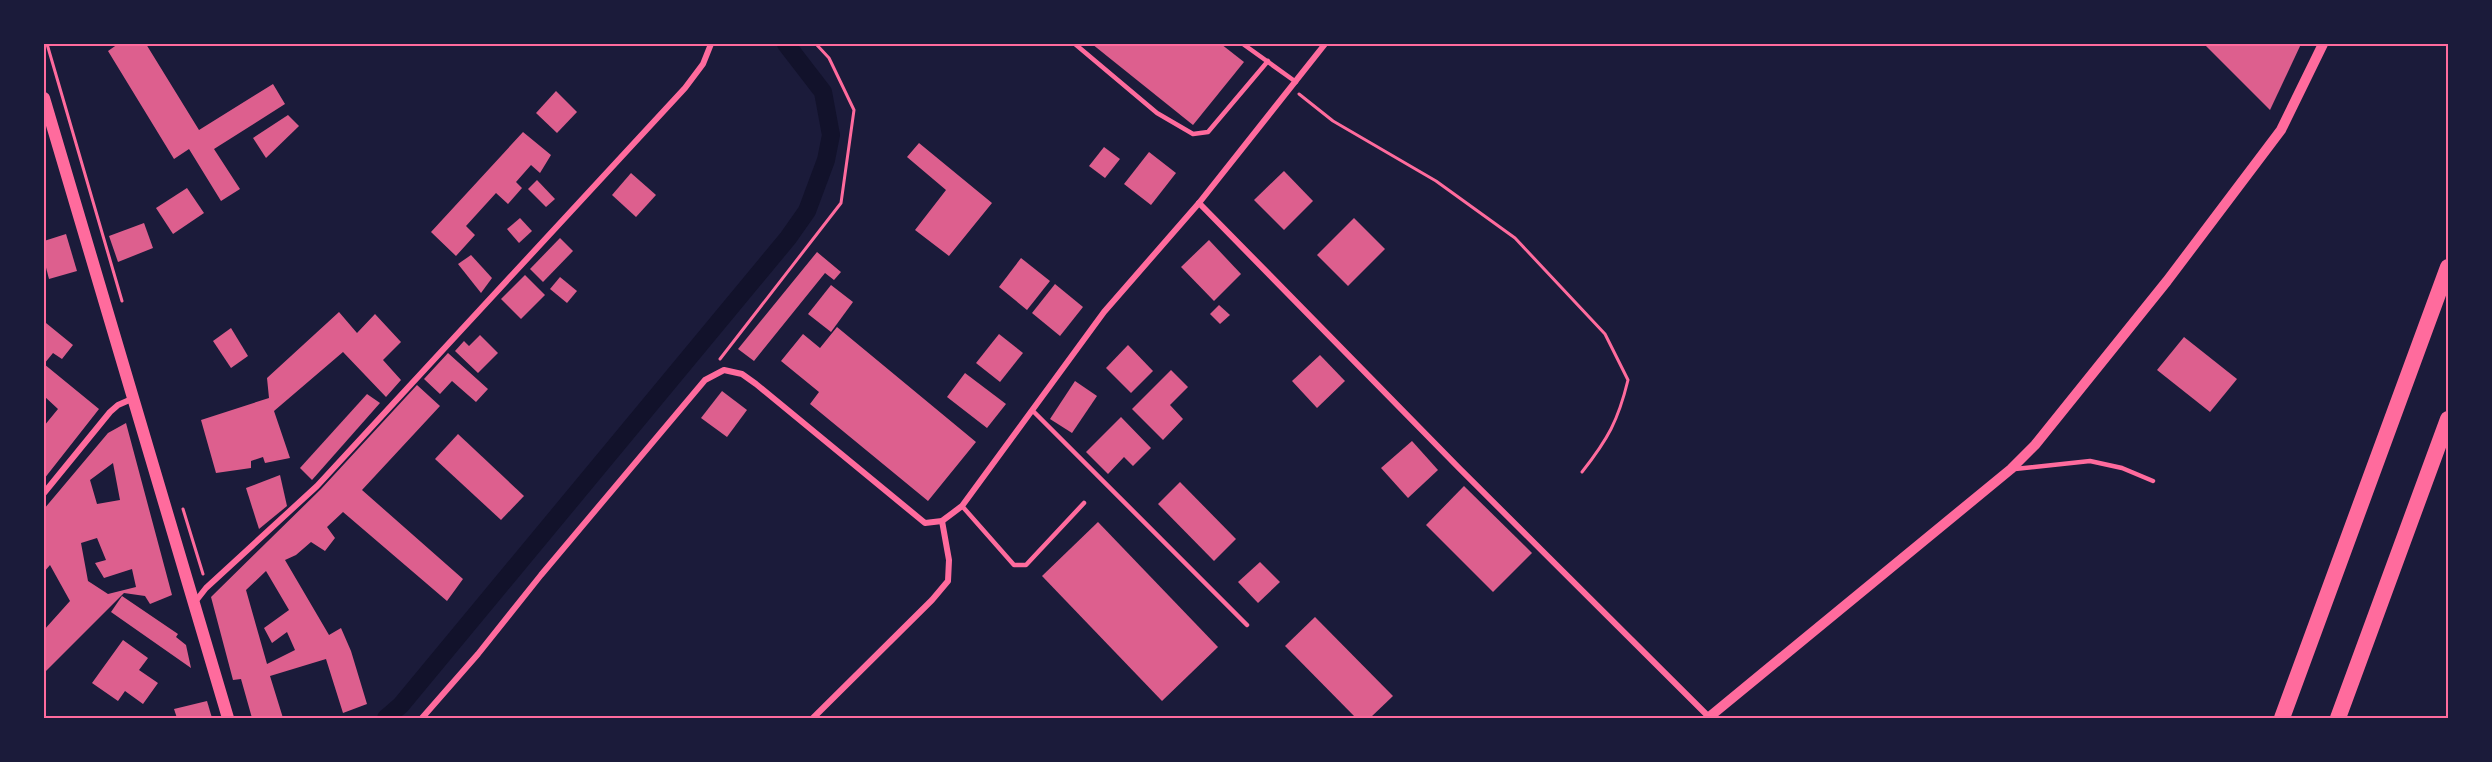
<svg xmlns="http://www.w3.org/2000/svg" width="2492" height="762" viewBox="0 0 2492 762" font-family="'Source Serif 4',serif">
<rect width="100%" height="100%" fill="#1b1b3a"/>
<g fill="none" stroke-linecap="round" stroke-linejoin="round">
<path stroke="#12122b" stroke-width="18" d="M386 718 401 705 788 238 807 211 826 160 831 135 823 92 786 44"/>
</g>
<g fill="#dd5f8e" fill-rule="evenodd">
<path d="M118 44H146L199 130 273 84 285 104 214 149 240 189 221 201 189 149 174 159 108 51Z"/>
<path d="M1092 44H1221L1244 62 1193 125Z"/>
<path d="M2204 44H2301L2270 110Z"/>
<path d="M556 91 577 112 557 133 536 113Z"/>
<path d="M288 115 299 126 266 158 253 138Z"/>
<path d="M523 132 551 155 540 173 531 165 516 182 522 188 508 204 496 193 466 226 475 235 456 256 431 232Z"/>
<path d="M919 143 992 203 949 256 915 230 946 190 907 157Z"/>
<path d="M1104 147 1120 159 1105 178 1089 166Z"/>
<path d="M1149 152 1176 173 1151 205 1124 184Z"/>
<path d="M1284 171 1313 201 1284 230 1254 200Z"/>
<path d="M631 173 656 195 636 217 612 195Z"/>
<path d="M537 180 555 199 546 207 528 189Z"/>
<path d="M187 188 204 213 173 234 156 208Z"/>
<path d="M520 218 532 231 519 243 507 229Z"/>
<path d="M1354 218 1385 249 1348 286 1317 255Z"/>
<path d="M144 223 153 248 118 262 109 236Z"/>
<path d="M66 234 77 271 49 279 44 260V241Z"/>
<path d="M560 238 573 251 543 282 530 269Z"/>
<path d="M1209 240 1241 274 1214 301 1181 267Z"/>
<path d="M817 252 841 272 834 280 825 273 754 361 738 349Z"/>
<path d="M471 255 492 278 481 293 458 264Z"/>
<path d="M1021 258 1050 281 1027 310 999 287Z"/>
<path d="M525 275 545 295 521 319 501 299Z"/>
<path d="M560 277 577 291 567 303 550 289Z"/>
<path d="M1055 284 1083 307 1060 336 1032 313Z"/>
<path d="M831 285 853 302 831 332 808 314Z"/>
<path d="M1219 305 1230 315 1220 324 1210 314Z"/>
<path d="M339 312 357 333 375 314 401 342 383 360 401 380 386 397 343 352 274 411 290 458 265 463 263 457 251 461V468L216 473 201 420 269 398 267 378Z"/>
<path d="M46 323 73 345 62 359 53 353 44 364 99 409 44 479V426L58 409 44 396V326Z"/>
<path d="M837 327 976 442 928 501 810 404 819 392 781 361 803 334 820 348Z"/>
<path d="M231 328 248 356 231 368 213 341Z"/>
<path d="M999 334 1023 353 1000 382 976 363Z"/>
<path d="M480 335 498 353 478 373 455 351 464 341 469 346Z"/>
<path d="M2184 337 2237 379 2210 412 2157 370Z"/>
<path d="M1128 345 1153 371 1131 393 1106 368Z"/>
<path d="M448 353 488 389 476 402 452 381 440 394 424 379Z"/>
<path d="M1320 355 1345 381 1317 408 1292 381Z"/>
<path d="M1171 370 1188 387 1170 405 1183 419 1163 440 1132 409Z"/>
<path d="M965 373 1006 404 987 428 947 397Z"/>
<path d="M1075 381 1097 396 1072 433 1050 419Z"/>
<path d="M417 385 440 406 362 490 463 579 447 601 343 512 327 527 335 538 325 551 311 542 296 555 285 560 329 635 341 628 351 651 367 704 343 713 326 659 270 676 283 718H252L241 679 233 680 211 597 321 489ZM266 571 289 610 264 628 272 643 287 632 295 650 267 664 246 590Z"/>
<path d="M722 391 747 410 727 437 701 418Z"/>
<path d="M367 394 380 403 312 480 300 468Z"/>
<path d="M1121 417 1151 448 1133 466 1124 457 1108 474 1086 452Z"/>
<path d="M126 423 172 595 150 604 145 596 124 593 44 673V630L70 601 50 565 44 572V509L108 433ZM113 463 120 500 97 504 90 480ZM97 538 106 560 95 563 104 578 132 569 136 587 108 594 88 581 81 543Z"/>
<path d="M458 434 524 496 501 520 435 459Z"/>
<path d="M1412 441 1438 470 1408 498 1381 468Z"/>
<path d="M280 475 287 506 259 529 246 488Z"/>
<path d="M1180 482 1236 539 1214 561 1158 504Z"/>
<path d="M1464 486 1532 553 1493 592 1426 525Z"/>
<path d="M1098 522 1218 647 1162 701 1042 576Z"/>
<path d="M1260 562 1280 582 1258 603 1238 582Z"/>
<path d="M122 596 178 634 176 637 186 645 191 668 111 612Z"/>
<path d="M1315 617 1393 696 1370 718H1356L1285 646Z"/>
<path d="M123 640 148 658 139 670 158 683 143 704 125 691 118 701 92 683Z"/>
<path d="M207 701 212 718H177L174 709Z"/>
</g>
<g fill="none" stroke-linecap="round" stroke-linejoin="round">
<g stroke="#ff6b9d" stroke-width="3">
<path d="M47 44 122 301"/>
<path d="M1299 94 1333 121 1436 181 1515 238 1605 334 1628 380C1618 421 1608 439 1582 472"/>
<path d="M720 359 841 203 854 110 829 58 816 44"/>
<path d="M183 509 203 574"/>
</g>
<g stroke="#ff6b9d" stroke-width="4.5">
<path d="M1075 44 1157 113 1193 134 1208 132 1268 61"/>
<path d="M1243 44 1296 82"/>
<path d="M1032 410 1247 625"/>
<path d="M2015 469 2090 461 2122 468 2153 481"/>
<path d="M962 506 1014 565H1026L1084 503"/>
</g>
<g stroke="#ff6b9d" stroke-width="6">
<path d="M1199 203 1459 468 1709 717"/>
<path d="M44 493 110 412 118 405 134 398"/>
<path d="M195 602 206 588 317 486 685 88 703 64 711 44"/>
<path d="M422 718 478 654 541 575 705 380 724 370 742 374 756 384 925 523 942 521 962 506 1104 312 1199 203 1325 44"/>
<path d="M813 718 932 600 948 581 949 560 942 521"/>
</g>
<path stroke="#ff6b9d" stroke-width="10" d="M1708 718 2011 469 2035 445 2167 281 2281 130 2323 44"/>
<path stroke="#ff6b9d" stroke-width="12" d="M44 98 228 718"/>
<g stroke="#ff6b9d" stroke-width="16">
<path d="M2282 718 2448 267"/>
<path d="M2338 718 2448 419"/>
</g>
</g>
<rect width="2492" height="762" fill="none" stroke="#1b1b3a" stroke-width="90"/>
<rect x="45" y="45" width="2402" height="672" fill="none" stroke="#ff6b9d" stroke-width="2"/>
</svg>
